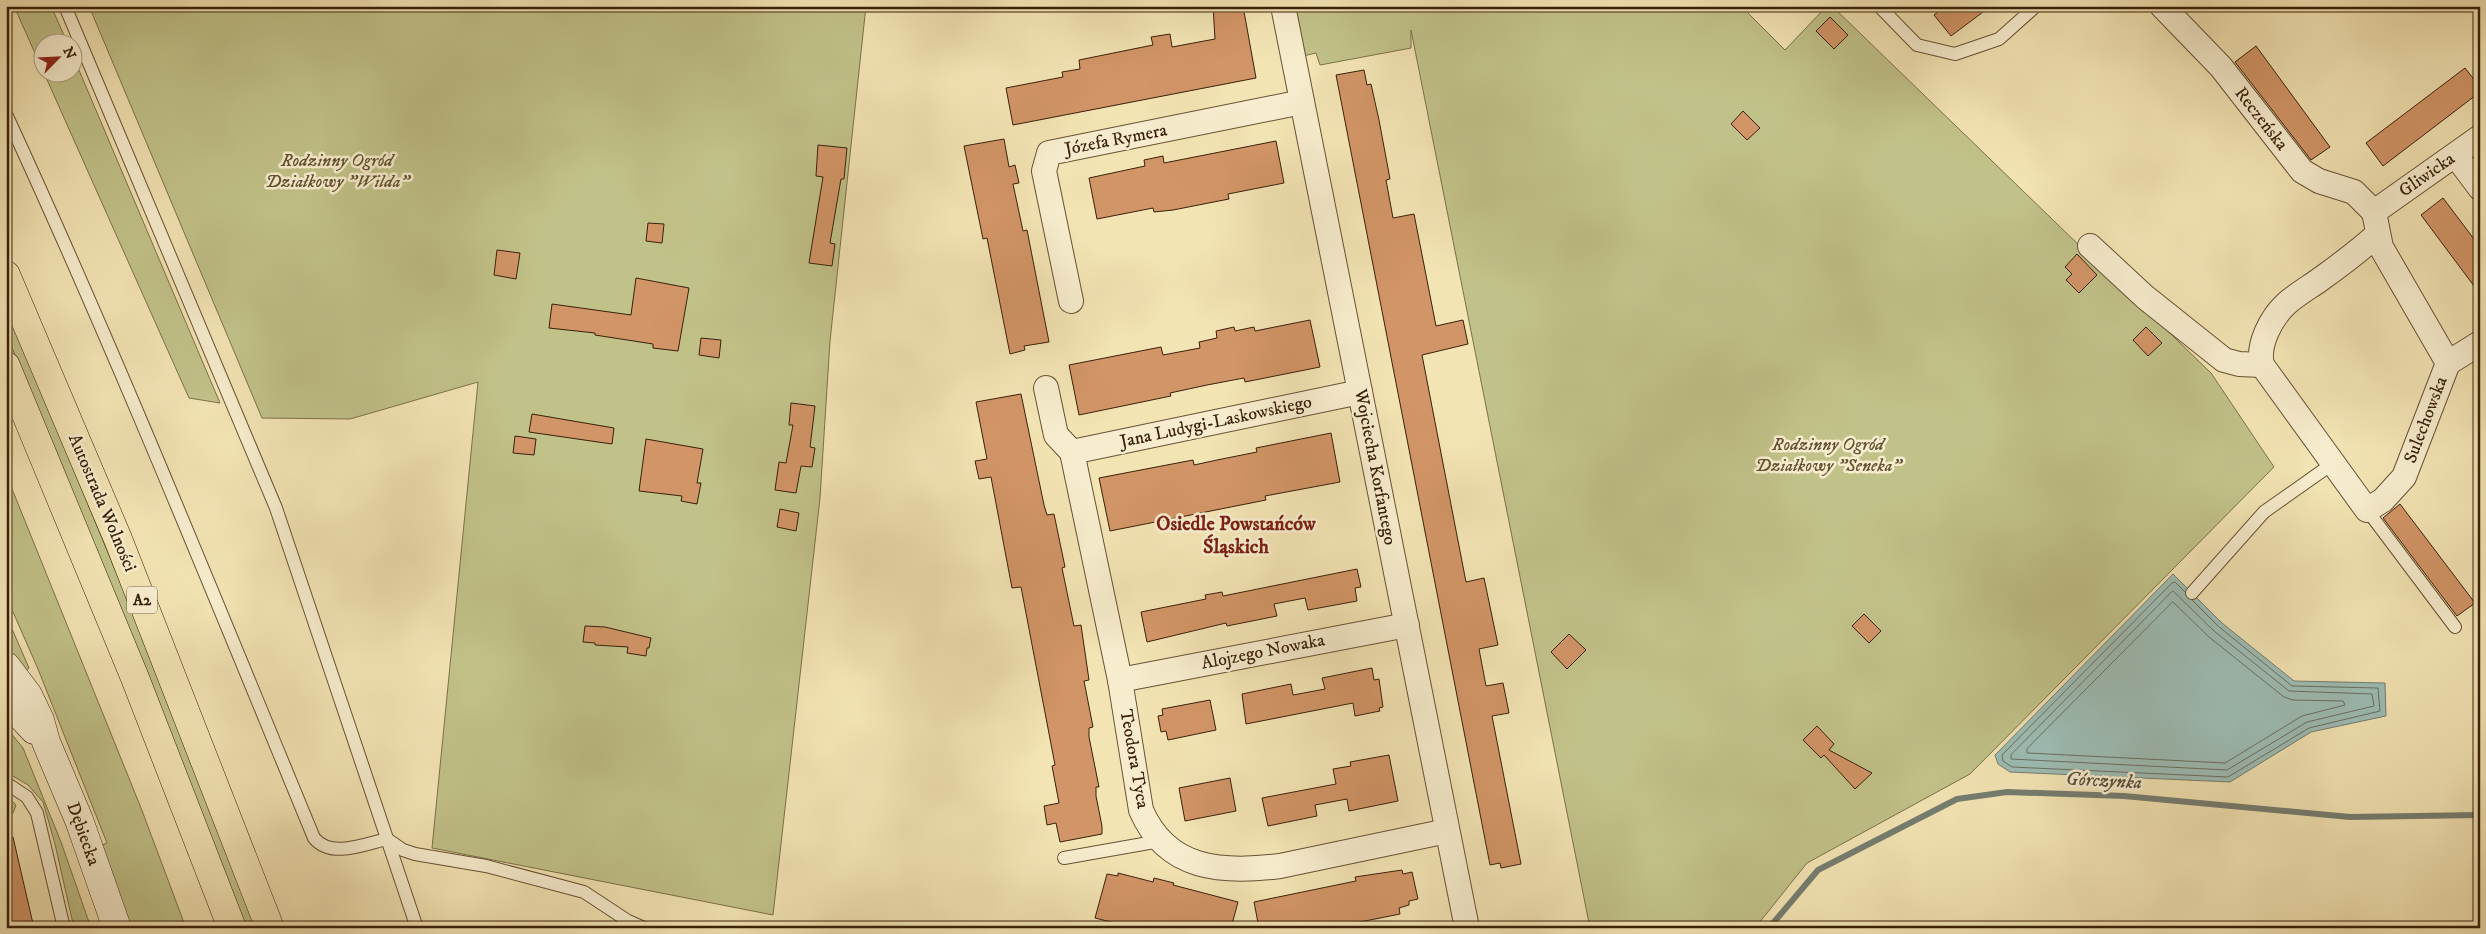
<svg xmlns="http://www.w3.org/2000/svg" width="2486" height="934" viewBox="0 0 2486 934" font-family="'IM FELL DW Pica',serif">
<rect width="100%" height="100%" fill="#f3e4b4"/>
<filter id="stains"><feTurbulence type="fractalNoise" baseFrequency=".004" numOctaves="4"/><feColorMatrix values="0 0 0 0 .2 0 0 0 0 .09 0 0 0 0 .02 0 0 0 .5 -.17"/></filter>
<radialGradient id="worn" r=".72"><stop offset=".6" stop-color="#630" stop-opacity="0"/><stop offset="1" stop-color="#630" stop-opacity=".3"/></radialGradient>
<g fill="#c1c289" stroke="#7d714a">
<path d="M14 6H51L67 42H42V69Z"/>
<path d="M89 6H866L830 341 820 498 773 915 432 848 478 382 350 419 262 418Z"/>
<path d="M1293 6H1741L1785 50 1827 6H1832L2211 373 2274 467 1970 774 1807 863 1755 928H1590L1411 30V48L1320 65 1316 53 1303 56Z"/>
<path d="M73 56 220 403 189 398 44 73 72 72Z"/>
<path d="M6 306 132 611 256 928H244L64 470 6 334Z"/>
<path d="M6 474 141 808 186 928H130L100 846 107 843 38 669 6 596Z"/>
<path d="M6 615 29 668 21 674 10 655Z"/>
<path d="M6 727 23 748 61 842 91 928H74L55 844 43 802 28 785 6 772Z"/>
<path d="M6 795 16 805 13 813 6 815Z"/>
</g>
<path fill="#9dbdb5" stroke="#757e71" d="M2173 574 2222 623 2294 681 2385 683 2386 716 2311 732 2230 782 2010 772 1998 764 1995 755Z"/>
<g fill="none" stroke-linecap="round" stroke-linejoin="round">
<g stroke="#6b6e60" stroke-width="1">
<path d="M2173 591 2214 631 2289 691 2372 694 2374 706 2307 722 2227 770 2011 759V755Z"/>
<path d="M2185 592 2175 582 2172 583 2002 755 2003 761 2012 767 2228 777 2309 728 2380 711 2378 688 2292 686 2218 626 2192 600"/>
<path d="M2173 602 2209 637 2284 697 2293 700 2343 701 2345 705 2302 716 2225 763 2027 753V749Z"/>
</g>
<path stroke="#757e71" stroke-width="6" d="M1769 928 1818 870 1957 799 2007 792 2124 796 2350 817 2480 815"/>
</g>
<g fill="#d29567" stroke="#39200a">
<path d="M1213 6H1243L1256 78 1013 125 1006 88 1063 77 1062 72 1080 69 1079 60 1153 45 1151 37 1170 34 1172 47 1215 39Z"/>
<path d="M1946 6H1991L1951 36 1934 15Z"/>
<path d="M1830 17 1848 35 1834 49 1816 31Z"/>
<path d="M2256 46 2330 147 2311 160 2235 62Z"/>
<path d="M2465 68 2480 87V92L2383 166 2366 143Z"/>
<path d="M1364 70 1367 85 1371 84 1379 120 1390 179 1386 180 1393 218 1414 214 1436 326 1463 320 1468 344 1422 355 1466 582 1484 578 1498 645 1479 649 1486 686 1503 683 1509 713 1492 716 1521 864 1501 868 1500 863 1490 865 1336 75Z"/>
<path d="M1743 111 1760 128 1747 140 1731 124Z"/>
<path d="M1004 139 1009 167 1015 165 1019 183 1013 184 1023 231 1027 230 1049 342 1024 346 1025 350 1010 354 987 238 983 239 964 146Z"/>
<path d="M1276 141 1284 183 1228 194 1229 199 1173 210 1154 212 1153 208 1097 219 1089 178 1145 166 1144 160 1163 156 1164 163Z"/>
<path d="M818 145 847 148 844 179H841L830 243 835 244 832 266 809 263 823 177 816 176Z"/>
<path d="M2443 198 2480 247V294L2421 215Z"/>
<path d="M648 223 664 224 662 243 646 241Z"/>
<path d="M497 250 520 253 516 279 494 275Z"/>
<path d="M2077 254 2097 275 2079 293 2066 280 2072 274 2065 267Z"/>
<path d="M636 278 689 288 678 351 653 348V344L595 335V333L549 328 552 304 631 315Z"/>
<path d="M1310 320 1320 367 1245 382 1244 378 1207 385 1170 393 1171 396 1079 415 1069 365 1161 347 1163 355 1200 348 1199 342 1217 338 1216 331 1234 327 1235 331 1254 327 1255 331Z"/>
<path d="M2146 327 2162 343 2148 356 2133 340Z"/>
<path d="M701 338 721 340 719 358 699 355Z"/>
<path d="M1021 394 1044 505 1047 515 1054 514 1065 567 1062 568 1074 626 1081 625 1089 680 1084 681 1093 727 1089 728V737L1099 787H1096V796L1102 826V834L1060 842 1056 823 1047 825 1044 806 1059 803 1052 766 1055 765 1021 587 1012 588 991 477 979 479 975 461 987 459 976 402Z"/>
<path d="M791 403 815 406 810 447 815 448 812 467 801 466 796 493 775 490 779 462 786 463 793 425H789Z"/>
<path d="M532 414 614 428 612 444 529 432Z"/>
<path d="M1331 433 1340 482 1265 496 1266 500 1110 531 1099 478 1193 460 1194 465 1217 460 1257 452 1256 448Z"/>
<path d="M515 436 536 439 534 455 513 453Z"/>
<path d="M646 439 703 449 697 483H701L697 504 681 501 682 496 639 491Z"/>
<path d="M2400 504 2475 603 2457 616 2383 518Z"/>
<path d="M780 509 799 513 796 531 777 527Z"/>
<path d="M1357 569 1361 587 1355 588 1357 601 1308 610 1305 598 1274 604 1277 616 1227 626 1226 623 1147 642 1141 612 1206 599 1205 595 1222 592 1223 596Z"/>
<path d="M1864 614 1881 631 1869 643 1852 626Z"/>
<path d="M585 626 605 627 651 638 649 648H647L646 656 627 653 628 647 595 645V643L583 642Z"/>
<path d="M1569 634 1586 650 1567 669 1551 652Z"/>
<path d="M1372 668 1374 680 1379 679 1383 707 1379 708 1380 711 1355 716 1353 703 1246 724 1242 694 1291 684 1293 695 1325 689 1322 678Z"/>
<path d="M1210 700 1216 730 1168 740 1166 731 1161 732 1158 716 1163 715 1162 709Z"/>
<path d="M1817 726 1834 744 1829 750 1872 773 1855 789 1824 755 1821 758 1803 740Z"/>
<path d="M1389 755 1398 801 1349 811 1347 799 1315 805 1317 816 1268 826 1262 798 1336 784 1333 769 1351 766 1350 762Z"/>
<path d="M1230 778 1236 811 1185 821 1179 788Z"/>
<path d="M13 837 34 928H6V838Z"/>
<path d="M1402 870 1403 874 1412 872 1418 899 1409 901V905L1399 908 1400 914 1345 925V928H1259L1254 902 1356 881 1355 877Z"/>
<path d="M1118 873 1153 882 1154 878 1174 883 1173 885 1238 902 1231 928H1113L1115 923 1095 918 1107 874 1118 876Z"/>
</g>
<g fill="none" stroke-linecap="round" stroke-linejoin="round">
<g stroke="#685134" stroke-width="14">
<g id="lane">
<path d="M65 6 276 508 417 928"/>
<path d="M1879 6 1917 45 1955 54 1999 39 2036 6"/>
<path d="M6 114C116 352 214 596 314 838 331 859 365 844 387 839L403 850 415 854 486 866 584 892 628 921 644 928"/>
<path d="M2367 510 2455 627"/>
<path d="M2192 593 2264 512 2332 464"/>
<path d="M6 783 27 797 37 813 64 928"/>
<path d="M1064 858 1160 841"/>
</g>
</g>
<g stroke="#685134" stroke-width="26">
<g id="street">
<path d="M1283 6 1467 928"/>
<path d="M2162 6 2221 67 2302 171 2319 181 2354 192 2374 212"/>
<path d="M2456 156 2480 188"/>
<path d="M2374 212 2381 247 2448 363 2404 477 2383 500 2367 510 2262 365C2257 345 2271 318 2286 304 2296 295 2308 288 2318 281 2339 266 2359 251 2378 234"/>
<path d="M2374 212 2480 137"/>
<path d="M2090 246 2145 297 2224 360 2239 364 2262 365"/>
<path d="M1071 301 1044 171 1049 153 1302 102"/>
<path d="M2448 363 2480 343"/>
<path d="M1046 388 1056 435 1072 452 1120 680 1141 810C1167 871 1223 873 1280 866L1447 831"/>
<path d="M1072 452 1360 392"/>
<path d="M1120 680 1407 625"/>
</g>
</g>
<g stroke="#39200a" stroke-width="29">
<g id="secondary">
<path d="M6 666 28 695 40 720 46 742 79 820 117 928"/>
<path d="M6 700 34 730"/>
</g>
</g>
<g stroke="#39200a" stroke-width="29">
<g id="highway">
<path d="M6 275 118 539 270 928"/>
<path d="M6 366 135 678 232 928"/>
</g>
</g>
<use href="#lane" stroke="#f7edce" stroke-width="12"/>
<use href="#street" stroke="#f7edce" stroke-width="24"/>
<use href="#secondary" stroke="#f7edce" stroke-width="28"/>
<use href="#highway" stroke="#f3e4b4" stroke-width="28"/>
</g>
<g text-anchor="middle" dominant-baseline="central" stroke-width="5" stroke-linejoin="round" paint-order="stroke">
<rect fill="#f7edce" stroke="#725e45" stroke-width="1" x="127" y="586.5" width="30" height="27" rx="4"/>
<g font-size="16" font-weight="bold" fill="#39200a">
<text x="142" y="600">A2</text>
</g>
<g font-size="18" fill="#39200a" stroke="#f7edce">
<text transform="translate(2261 119) rotate(52)">Reczeńska</text>
<text transform="translate(1116 140) rotate(-11)">Józefa Rymera</text>
<text transform="translate(2427 175) rotate(-35)">Gliwicka</text>
<text transform="translate(2426 420) rotate(-69)">Sulechowska</text>
<text transform="translate(1216 422) rotate(-12)">Jana Ludygi-Laskowskiego</text>
<text transform="translate(1375 467) rotate(79)">Wojciecha Korfantego</text>
<text transform="translate(102 503) rotate(67)">Autostrada Wolności</text>
<text transform="translate(1263 652) rotate(-11)">Alojzego Nowaka</text>
<text transform="translate(1134 759) rotate(80)">Teodora Tyca</text>
<text transform="translate(83 834) rotate(70)">Dębiecka</text>
</g>
<g font-size="18" font-style="italic" fill="#625130" stroke="#f7edce">
<text x="337" y="161">Rodzinny Ogród<tspan x="337" dy="21">Działkowy "Wilda"</tspan></text>
<text x="1828" y="445">Rodzinny Ogród<tspan x="1828" dy="21">Działkowy "Seneka"</tspan></text>
</g>
<g font-size="19" font-style="italic" fill="#574f3d" stroke="#f7edce">
<text transform="translate(2104 781) rotate(3)">Górczynka</text>
</g>
<g font-size="20" font-weight="bold" fill="#7a1f14" stroke="#f7edce">
<text x="1236" y="524">Osiedle Powstańców<tspan x="1236" dy="23">Śląskich</tspan></text>
</g>
</g>
<rect width="2486" height="934" fill="none" stroke="#f3e4b4" stroke-width="25"/>
<rect x="8" y="8" width="2471" height="919" fill="none" stroke="#39200a" stroke-width="2.5"/>
<rect x="12" y="12" width="2461" height="909" fill="none" stroke="#39200a"/>
<g transform="translate(58 58) rotate(66)"><circle r="24" fill="#f7edce" stroke="#ab9b80"/>
<path d="M0-4L9 19L0 12L-9 19Z" fill="#8f2418"/>
<text y="-8" font-size="14" font-weight="bold" text-anchor="middle" fill="#39200a">N</text>
</g>
<rect width="100%" height="100%" filter="url(#stains)"/>
<rect width="100%" height="100%" fill="url(#worn)"/>
</svg>
